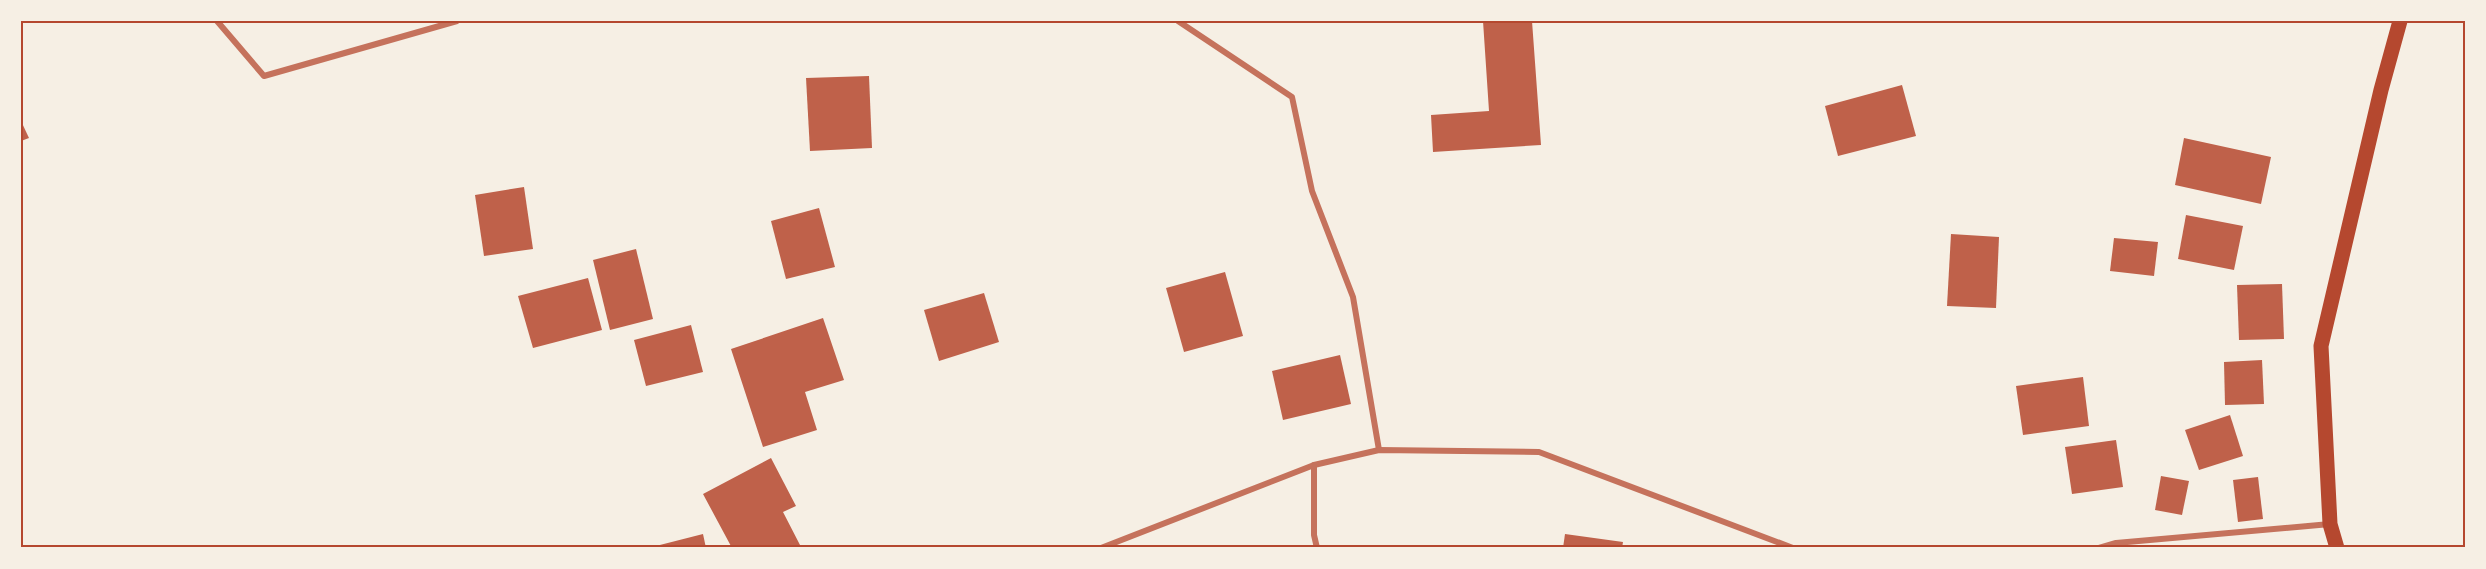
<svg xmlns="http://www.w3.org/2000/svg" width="2486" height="569" viewBox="0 0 2486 569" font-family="'Fira Sans',sans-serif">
<rect width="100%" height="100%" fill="#f6efe4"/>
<g fill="#bf614a">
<path d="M1483 21H1532L1541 145 1433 152 1431 115 1489 111Z"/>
<path d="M869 76 872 148 810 151 806 78Z"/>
<path d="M1902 85 1916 136 1838 156 1825 106Z"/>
<path d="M21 121 29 138 21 141Z"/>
<path d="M2184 138 2271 157 2261 204 2175 185Z"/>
<path d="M524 187 533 249 484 256 475 195Z"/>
<path d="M819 208 835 267 786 279 771 221Z"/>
<path d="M2186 215 2243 226 2234 270 2178 259Z"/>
<path d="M1951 234 1999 237 1996 308 1947 306Z"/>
<path d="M2114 238 2158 242 2154 276 2110 271Z"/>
<path d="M636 249 653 319 610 330 593 260Z"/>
<path d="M1225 272 1243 336 1184 352 1166 288Z"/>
<path d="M588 278 602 330 533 348 518 296Z"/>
<path d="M2282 284 2284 339 2239 340 2237 285Z"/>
<path d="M984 293 999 342 939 361 924 310Z"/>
<path d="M823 318 844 380 805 392 817 430 763 447 731 349Z"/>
<path d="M691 325 703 372 646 386 634 340Z"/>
<path d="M1340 355 1351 404 1283 420 1272 371Z"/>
<path d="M2262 360 2264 404 2225 405 2224 362Z"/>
<path d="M2083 377 2089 426 2023 435 2016 386Z"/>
<path d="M2230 415 2243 456 2199 470 2185 430Z"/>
<path d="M2116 440 2123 487 2072 494 2065 447Z"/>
<path d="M771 458 796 506 783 512 800 545 795 548H732L703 494Z"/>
<path d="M2161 476 2189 481 2182 515 2155 510Z"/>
<path d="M2258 477 2263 519 2238 522 2233 480Z"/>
<path d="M703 534 706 548H652V547Z"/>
<path d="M1565 534 1623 542 1622 548H1563Z"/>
</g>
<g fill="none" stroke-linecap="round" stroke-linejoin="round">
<g stroke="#c5725c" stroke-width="6">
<path d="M217 21 264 76 457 21"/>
<path d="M1178 21 1292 97 1312 191 1353 297 1379 450"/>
<path d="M1314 465V535L1317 548"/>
<path d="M1101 548 1314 465 1379 450 1539 452 1793 548"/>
<path d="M2099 548 2116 543 2330 524"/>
</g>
<path stroke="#b5482f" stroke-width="15" d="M2337 548 2330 524 2321 346 2381 90 2400 21"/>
</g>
<rect width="2486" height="569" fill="none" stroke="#f6efe4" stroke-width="45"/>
<rect x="22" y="22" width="2442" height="524" fill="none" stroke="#b5482f" stroke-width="2"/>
</svg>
